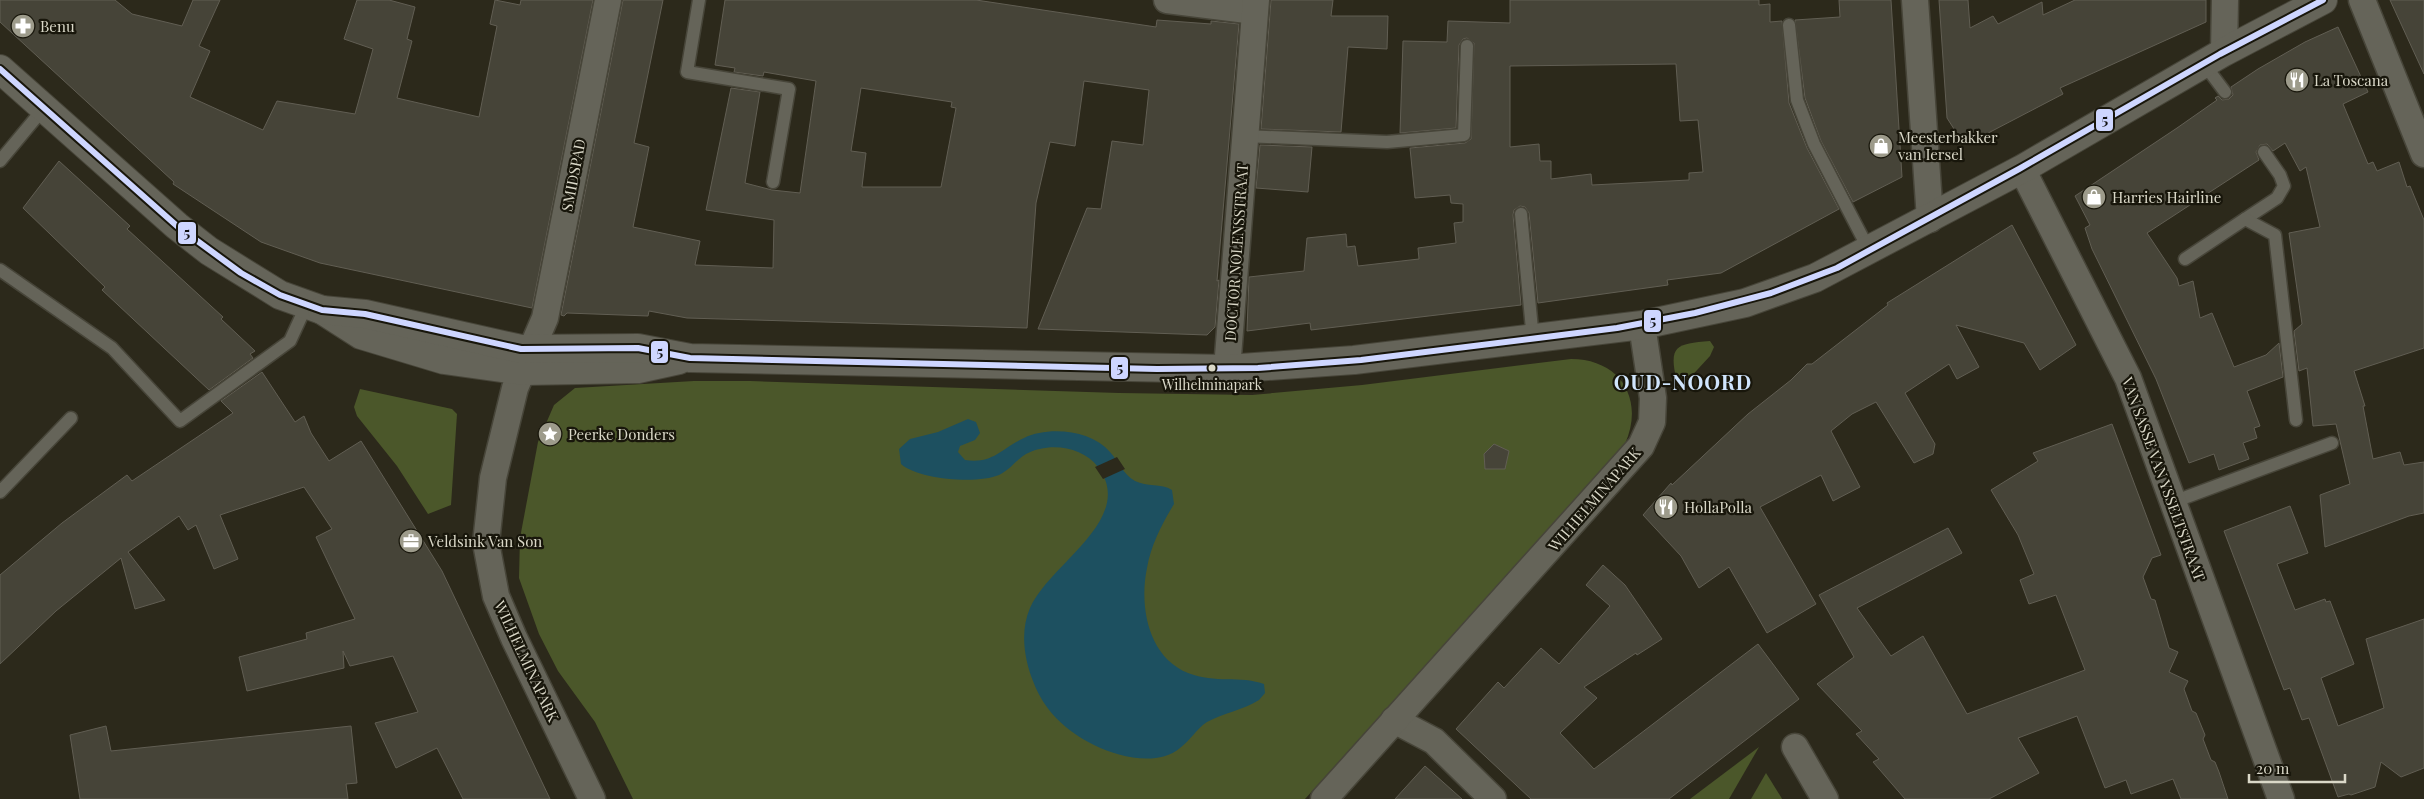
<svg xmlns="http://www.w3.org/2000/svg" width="2424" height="799" viewBox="0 0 2424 799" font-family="'Playfair Display',serif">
<rect width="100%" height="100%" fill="#2c291b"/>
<g fill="#4b572a">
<path d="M1710 341 1714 347 1710 356 1686 382H1677C1668 345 1676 344 1710 341Z"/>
<path d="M1571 359C1620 359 1645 399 1625 444L1305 799H633L595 722 558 671 539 634 519 578 520 538 538 442 554 405 575 388 694 381H750L1119 393 1252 395 1362 385Z"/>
<path d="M360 389 452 409 457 414 451 505 428 514 397 466 357 416 354 407Z"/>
<path d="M1759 747 1729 799H1690Z"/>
<path d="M1766 773 1781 797 1782 799H1751Z"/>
</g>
<path fill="#1d5060" d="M968 419 976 422 980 433 975 440 960 446 958 452 965 460C994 464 1000 449 1024 438 1049 426 1091 430 1110 452 1119 462 1123 474 1135 481 1147 487 1161 483 1172 490L1174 504C1162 524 1151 545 1147 568 1139 606 1148 657 1188 673 1216 684 1239 675 1264 684L1265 693 1259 700C1243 710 1223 713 1207 722 1196 729 1191 740 1180 748 1157 767 1119 757 1094 745 1066 731 1044 711 1033 681 1024 658 1020 631 1030 608 1049 564 1137 519 1098 467 1082 446 1049 442 1026 454 1016 460 1010 470 999 475 978 484 919 480 901 464L899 449 910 439 938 432Z"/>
<path fill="#2c291b" d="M1117 457 1125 469 1103 479 1095 467Z"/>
<g fill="#464438" stroke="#615e53" fill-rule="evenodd">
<path d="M0 0H115L132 14 182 26 193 0H220L199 46 210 51 190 97 263 130 277 101 355 114 373 49 344 39 357 0H389L415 7 407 39 412 41 397 98 479 117 497 26 490 24 495 0 520 5 521 0H593L532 308 320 263 261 242 173 184 174 182 0 22Z"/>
<path d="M623 0H663L634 143 649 147 633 227 700 241 695 265 773 268 774 220 706 210 731 88 760 92 745 183 772 190 800 193 816 81 764 72 763 76 734 72 735 68 715 65 725 0H976L1156 27 1157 20 1211 24V21L1239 24 1217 281 1219 280 1215 327 1207 335 1038 329 1087 208 1101 209 1112 141 1143 145 1149 90 1084 81 1075 146 1050 142 1036 203 1027 328 687 318 649 311 648 316 567 313 564 316 561 315ZM861 88 952 102 951 107 956 108 941 187H862L866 153 851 151Z"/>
<path d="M1271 0H1333L1331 16H1388L1387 49 1348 47 1341 132 1261 129Z"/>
<path d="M1510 0H1759V5L1770 4V22L1782 21 1789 103 1807 148 1839 209 1721 273 1667 280 1668 285 1538 303 1529 213 1525 207 1520 206 1514 210 1513 215 1521 305 1311 330 1310 323 1247 331 1249 277 1304 271 1307 238 1346 234 1347 247 1355 246 1358 266 1419 259 1418 248 1456 243 1454 223 1463 222V204L1451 203 1450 195 1415 198 1410 148 1465 143 1471 139 1474 43 1467 38 1463 39 1459 45 1456 128 1400 133 1403 41 1447 42 1448 21 1510 23ZM1676 64 1680 121 1698 120 1703 172 1689 173V180L1592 185 1591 174 1551 179V161H1540L1539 144 1510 147V66Z"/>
<path d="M1839 0H1891L1902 177 1853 202 1821 141 1805 98 1795 20 1840 17Z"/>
<path d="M1939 0H1968L1970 28 1993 16 1998 24 2042 2 2043 15 2075 0H2206V22L2060 88 2063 94 1969 143H1963L1947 118Z"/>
<path d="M2390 0H2424V74Z"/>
<path d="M2338 27 2368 92 2343 104 2368 164 2373 162 2377 171 2399 162 2407 187 2410 186 2424 220V348L2354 371 2365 406H2363L2373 459 2400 452 2404 465 2424 462V513L2409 516 2325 547 2320 495 2350 484 2336 424 2313 426 2307 368 2299 371 2294 331 2302 324 2289 233 2320 227 2306 167 2300 171 2285 143 2273 151 2267 144 2260 145 2256 152 2259 160 2147 233 2177 278 2179 286 2193 281 2200 318 2212 313 2234 367 2266 355 2279 343 2283 377 2247 391 2260 426 2254 428 2257 438 2243 443 2249 459 2219 470 2214 454 2189 463 2156 379 2092 249 2085 228 2090 225 2075 196 2177 128 2217 100 2215 98 2218 96 2222 100 2229 99 2233 95 2231 87 2258 69 2305 42Z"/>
<path d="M1260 145 1312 147 1308 192 1256 188Z"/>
<path d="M59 161 130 226 127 229 223 317 221 319 255 351 250 354 253 358 209 390 102 290 105 287 23 208Z"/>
<path d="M2012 225 2076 345 2040 370 2024 343 1956 325 1979 367 1957 379 1949 364 1905 393 1935 444 1933 454 1914 463 1876 402 1852 414 1831 431 1860 487 1833 501 1821 475 1760 507 1816 604 1767 633 1729 567 1699 588 1681 556 1643 515 1671 483 1672 485 1748 414 1791 380 1807 364H1812L1888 305 1887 303Z"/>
<path d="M262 372 295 422 304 416 311 433 329 461 361 441 442 571 550 799H463L437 748 396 768 375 723 418 712 393 656 350 666 343 651 344 668 247 691 239 657 307 639 306 633 355 619 316 537 332 529 304 487 220 515 238 559 214 569 196 525 188 530 179 516 128 552 165 600 135 609 121 558 56 611 0 664V575L62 523 127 475 132 481 233 413 221 401Z"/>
<path d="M2112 424 2161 555 2152 558 2143 577 2151 599 2155 600 2169 648 2178 652 2169 672 2188 681 2184 689 2192 711 2196 713 2205 735 2203 739 2211 760 2215 762 2219 772 2228 799H2181L2173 779 2131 794 2126 780 2105 788 2077 716 2018 738 2039 773 1989 799H1905L1873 762 1879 759 1856 734 1862 731 1817 684 1854 657 1819 595 1948 528 1962 553 1857 608 1891 656 1923 636 1967 714 2085 670 2056 595 2029 604 2020 580 2034 574 2018 535 1991 490 2038 461 2033 453Z"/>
<path d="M1494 444 1509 451 1505 469H1485L1484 454Z"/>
<path d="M2290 506 2308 553 2277 564 2295 610 2325 599 2326 602 2330 601 2354 664 2321 678 2338 726 2384 708 2366 639 2424 619V768L2401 777 2381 762 2375 787 2351 795 2349 794 2338 797 2309 718 2302 720 2290 688 2284 690 2224 531Z"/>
<path d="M1603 565 1625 585 1662 639 1637 655 1636 653 1584 687 1597 698 1560 733 1594 769 1758 644 1799 699 1669 799H1531L1456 729 1498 682 1504 688 1541 648 1559 664 1610 606 1586 585Z"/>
<path d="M106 726 111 751 351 726 357 783 346 784 348 799H80L70 735Z"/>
<path d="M1425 766 1462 799H1395Z"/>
</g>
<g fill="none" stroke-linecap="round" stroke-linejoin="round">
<g stroke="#474539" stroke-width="15">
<g id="lane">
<path d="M699 0 687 72 789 89 773 182"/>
<path d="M1789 25 1797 100 1814 144 1869 250"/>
<path d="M2204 64 2225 92"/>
<path d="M1245 136 1387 142 1464 135 1467 46"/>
<path d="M0 161 44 108"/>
<path d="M1521 214 1533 340"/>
<path d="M2245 219 2277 198 2284 186 2280 175 2264 152"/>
<path d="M2185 259 2245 219 2275 235 2296 420"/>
<path d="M0 270 112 348 180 421 290 341 307 304"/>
<path d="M0 492 71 418"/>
<path d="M2173 502 2332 443"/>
</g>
</g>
<g stroke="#474539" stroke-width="29">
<g id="street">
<path d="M1167 0 1255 11"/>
<path d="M1915 0 1930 219"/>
<path d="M2362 0 2424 154"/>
<path d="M2224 52 2225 0"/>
<path d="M2022 169 2128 378 2281 799"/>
<path d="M1227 369 1256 0"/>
<path d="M1394 720 1434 741 1493 799"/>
<path d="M1795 747 1825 799"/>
<path d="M592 799 514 638 496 596 486 543 493 478 515 388 545 318 608 0"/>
<path d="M1324 799 1641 446 1652 422 1653 398 1642 325"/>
</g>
</g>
<g stroke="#474539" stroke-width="30">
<g id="secondary">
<path d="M0 69 177 226 209 251 280 295 322 310 361 335 444 360 523 371 638 369 679 360"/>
<path d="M322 310 365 314 521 349 638 348 690 358 1227 369 1354 360 1642 325 1745 303 1815 278 2022 169 2224 52 2323 0"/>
</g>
</g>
<use href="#lane" stroke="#656459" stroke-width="12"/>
<use href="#street" stroke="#656459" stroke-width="26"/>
<use href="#secondary" stroke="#656459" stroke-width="28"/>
<g stroke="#18160b" stroke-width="10">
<path id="bus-1" d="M0 69 177 226 241 273 280 295 322 310 365 314 521 349 638 348 690 358 1157 369 1258 368 1361 360 1538 338 1617 328 1695 313 1771 293 1837 268 2019 169 2220 54 2323 0"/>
</g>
<use href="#bus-1" stroke="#ced6ff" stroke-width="6"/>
</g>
<defs>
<g id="pharmacy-disc" transform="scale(1.25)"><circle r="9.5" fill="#9d9b8b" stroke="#18160b"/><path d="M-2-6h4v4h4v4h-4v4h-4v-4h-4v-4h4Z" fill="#fff"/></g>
<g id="restaurant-disc" transform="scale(1.25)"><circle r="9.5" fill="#9d9b8b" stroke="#18160b"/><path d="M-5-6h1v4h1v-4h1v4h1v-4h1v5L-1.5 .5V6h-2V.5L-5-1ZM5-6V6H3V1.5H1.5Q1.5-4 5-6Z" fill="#fff"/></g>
<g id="shop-disc" transform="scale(1.25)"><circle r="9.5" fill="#9d9b8b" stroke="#18160b"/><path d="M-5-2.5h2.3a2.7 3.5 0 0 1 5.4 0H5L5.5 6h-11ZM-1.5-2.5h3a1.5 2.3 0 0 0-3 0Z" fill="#fff"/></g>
<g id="sight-disc" transform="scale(1.25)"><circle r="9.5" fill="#9d9b8b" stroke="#18160b"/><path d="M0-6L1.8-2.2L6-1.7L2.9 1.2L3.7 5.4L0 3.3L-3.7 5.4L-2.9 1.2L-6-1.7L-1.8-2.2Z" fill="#fff"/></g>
<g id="office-disc" transform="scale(1.25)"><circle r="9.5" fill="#9d9b8b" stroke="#18160b"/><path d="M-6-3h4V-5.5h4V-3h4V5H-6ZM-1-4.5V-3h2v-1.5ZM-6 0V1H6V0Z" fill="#fff"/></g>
</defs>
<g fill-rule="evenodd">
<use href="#pharmacy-disc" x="23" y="26"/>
<use href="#restaurant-disc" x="2297" y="80"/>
<use href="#shop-disc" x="1881" y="146"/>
<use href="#shop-disc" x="2094" y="197"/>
<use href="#sight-disc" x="550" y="434"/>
<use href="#restaurant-disc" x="1666" y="507"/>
<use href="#office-disc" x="411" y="541"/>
</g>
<circle fill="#dad8c8" stroke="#18160b" stroke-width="2" cx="1212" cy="368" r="4.5"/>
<g text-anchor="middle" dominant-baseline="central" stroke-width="4.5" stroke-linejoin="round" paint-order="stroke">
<g font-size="14" fill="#dad8c8" stroke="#18160b">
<text x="1212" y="384">Wilhelminapark</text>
</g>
<g font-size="15" fill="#dad8c8" stroke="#18160b" text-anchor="start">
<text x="40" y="26">Benu</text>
<text x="2314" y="80">La Toscana</text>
<text x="1898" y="137">Meesterbakker<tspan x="1898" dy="17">van Iersel</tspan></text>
<text x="2112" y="197">Harries Hairline</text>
<text x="568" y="434">Peerke Donders</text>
<text x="1684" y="507">HollaPolla</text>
<text x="428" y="541">Veldsink Van Son</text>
</g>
<g font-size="15" fill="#dad8c8" stroke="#18160b">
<text transform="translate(573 175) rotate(-79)">SMIDSPAD</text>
<text transform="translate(1236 252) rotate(-86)">DOCTOR NOLENSSTRAAT</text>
<text transform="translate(2164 479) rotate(70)">VAN SASSE VAN YSSELTSTRAAT</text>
<text transform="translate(1594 499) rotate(-49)">WILHELMINAPARK</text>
<text transform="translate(527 661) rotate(65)">WILHELMINAPARK</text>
</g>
<g font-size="20" font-weight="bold" letter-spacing="1" fill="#d0e5fd" stroke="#18160b">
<text x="1683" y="381">OUD-NOORD</text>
</g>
</g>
<g stroke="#18160b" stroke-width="2">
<rect x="2095" y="108" width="19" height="24" rx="5" fill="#ced6ff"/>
<rect x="177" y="221" width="20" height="24" rx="5" fill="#ced6ff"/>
<rect x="1643" y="309" width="19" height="24" rx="5" fill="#ced6ff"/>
<rect x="650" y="340" width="19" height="24" rx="5" fill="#ced6ff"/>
<rect x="1110" y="356" width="19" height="24" rx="5" fill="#ced6ff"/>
</g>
<g font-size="14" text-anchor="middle" font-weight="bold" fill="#111">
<text x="2105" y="125">5</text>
<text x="187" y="238">5</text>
<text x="1653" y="326">5</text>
<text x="660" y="357">5</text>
<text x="1120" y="373">5</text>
</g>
<path d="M2249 774v8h96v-8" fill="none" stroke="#dad8c8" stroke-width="2.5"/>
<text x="2256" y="774" font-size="15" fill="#dad8c8" stroke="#18160b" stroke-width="4" paint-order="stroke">20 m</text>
</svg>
